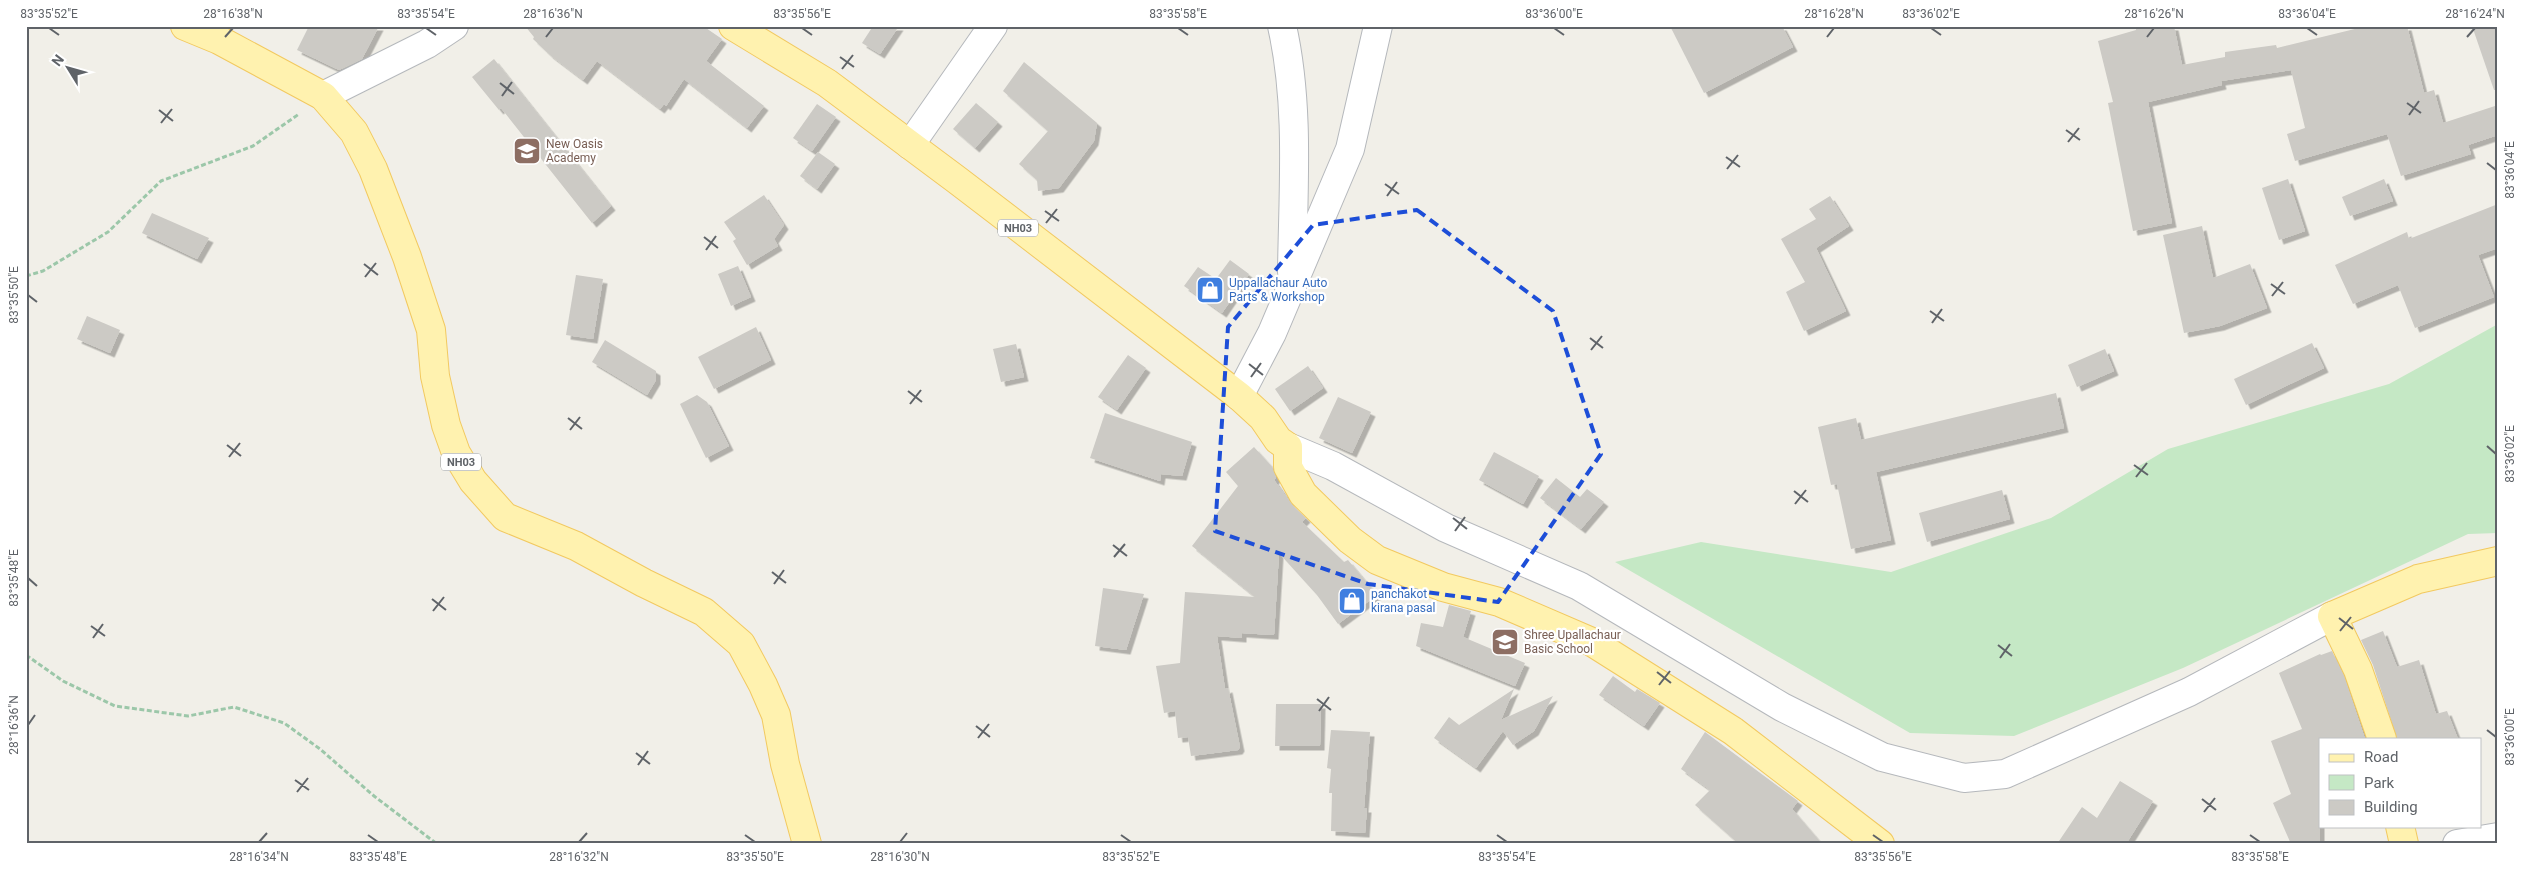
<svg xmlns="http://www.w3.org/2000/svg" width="2524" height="870" viewBox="0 0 2524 870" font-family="Roboto,sans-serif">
<defs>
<filter id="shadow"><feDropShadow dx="4.5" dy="4.5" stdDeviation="0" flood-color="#0004"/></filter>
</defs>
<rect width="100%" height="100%" fill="#f1efe8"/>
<path fill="#c5e8c5" d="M2498 324V533L2468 534 2183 668 2014 736 1910 733 1615 562 1701 542 1891 572 2051 518 2168 449 2389 384Z"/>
<g fill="#cccac5" filter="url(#shadow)">
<path d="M309 26H379L362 59 339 70 297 50Z"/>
<path d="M525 26H703L722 39 706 61 764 106 747 128 684 79 666 106 664 104 660 109 597 61 583 80 550 55 533 39 534 37Z"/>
<path d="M873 26H899L880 54 862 43Z"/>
<path d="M1670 26H1782L1793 47 1704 93Z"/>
<path d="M2136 26H2174L2182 65 2225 57V52L2276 45 2277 48 2367 26H2407L2424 93 2434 90 2443 123 2498 105V135L2468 145 2471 154 2401 176 2387 134 2295 161 2287 134 2305 128 2291 70 2221 81 2222 85 2148 102 2172 223 2133 231 2108 103 2113 102 2098 41 2136 30Z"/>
<path d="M2472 26H2498V90H2494Z"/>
<path d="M494 59 611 206 592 223 501 108 499 110 472 77Z"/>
<path d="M1024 62 1097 123 1094 141 1059 188 1038 191 1037 180 1019 164 1048 131 1003 91Z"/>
<path d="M976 103 998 122 975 148 953 129Z"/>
<path d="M817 104 836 117 812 151 793 138Z"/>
<path d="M818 152 835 164 817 189 800 176Z"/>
<path d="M2288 179 2305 231 2279 240 2262 188Z"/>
<path d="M2384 179 2393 201 2350 216 2342 197Z"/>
<path d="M764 195 784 225 774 239 778 246 747 265 733 241 736 239 724 222Z"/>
<path d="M1830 196 1849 226 1816 248 1846 311 1804 331 1786 292 1805 282 1781 239 1816 219 1809 209Z"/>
<path d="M2498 204V248L2478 255 2494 297 2415 328 2398 285 2353 304 2335 265 2407 232 2409 239Z"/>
<path d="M152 213 209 238 197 259 142 233Z"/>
<path d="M2202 226 2213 278 2250 264 2267 308 2220 326 2184 333 2163 235Z"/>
<path d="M1230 260 1249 274 1222 313 1184 286 1198 267 1216 279Z"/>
<path d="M738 266 751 297 731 306 718 274Z"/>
<path d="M576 275 603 279 593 339 566 335Z"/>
<path d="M87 316 120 330 110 353 77 339Z"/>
<path d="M756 327 771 360 714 389 698 357Z"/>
<path d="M605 340 656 371V380L647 395 592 362Z"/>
<path d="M2312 343 2324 368 2246 405 2234 379Z"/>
<path d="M1016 344 1024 377 1001 382 993 349Z"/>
<path d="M2105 349 2114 371 2077 387 2068 365Z"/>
<path d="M1128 355 1146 368 1117 410 1098 397Z"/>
<path d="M1308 366 1323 388 1290 411 1275 389Z"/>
<path d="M2056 393 2064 428 1876 472 1891 540 1851 549 1837 484 1831 485 1818 427 1856 418 1861 440Z"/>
<path d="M697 395 707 402 729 446 706 458 680 404Z"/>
<path d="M1338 397 1371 412 1352 453 1319 438Z"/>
<path d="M1105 413 1192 442 1182 476 1161 474 1160 481 1090 458Z"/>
<path d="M1254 447 1272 467 1276 478 1274 480 1292 505 1306 518 1302 522 1344 562 1348 560 1377 595 1338 624 1317 595 1279 553 1274 635 1242 633V638L1217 636 1225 689 1228 688 1240 747 1238 750 1191 756 1188 737 1178 738 1175 711 1164 713 1156 666 1180 663 1185 592 1255 597 1192 546 1238 486 1226 472Z"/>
<path d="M1494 452 1539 476 1523 504 1479 480Z"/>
<path d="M1556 478 1580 497 1587 489 1604 502 1581 529 1540 498Z"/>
<path d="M2002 490 2010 519 1927 542 1919 513Z"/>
<path d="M1103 588 1144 594 1126 650 1095 646Z"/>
<path d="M1449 605 1471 611 1463 637 1525 663 1515 686 1416 646 1421 623 1443 627Z"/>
<path d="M2383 631 2397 667 2419 660 2436 714 2447 711 2458 739H2397L2373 665 2361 640Z"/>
<path d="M2332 651 2344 676 2365 739H2320V844H2291L2273 803 2291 794 2271 741 2302 729 2279 673 2320 654 2321 655Z"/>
<path d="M1613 676 1635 692 1637 689 1660 703 1644 726 1599 695Z"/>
<path d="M1514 689 1501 720 1553 696 1534 731 1513 745 1503 731 1476 768 1434 738 1449 717 1459 725Z"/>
<path d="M1276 704H1321L1320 746H1275Z"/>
<path d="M1331 730 1370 732 1364 808H1367L1365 833 1331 831 1332 793H1329L1331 769 1327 768Z"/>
<path d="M1705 732 1798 801 1792 809 1822 844H1739L1695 805 1710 790 1681 769Z"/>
<path d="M2120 781 2153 801 2126 844H2057L2082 807 2097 818Z"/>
</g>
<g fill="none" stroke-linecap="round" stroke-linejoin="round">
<g stroke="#b5b8bc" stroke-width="30">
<g id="minor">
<path d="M1282 26C1300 106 1293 191 1292 272"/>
<path d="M323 96 427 44 454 26"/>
<path d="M910 145 993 26"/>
<path d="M1239 396 1272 333 1350 149 1378 26"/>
<path d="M1288 447 1333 466 1446 528 1579 586 1782 707 1882 757 1964 778 2005 774 2189 692 2332 616"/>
<path d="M2457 844 2498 837"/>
</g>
</g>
<g stroke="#f2c960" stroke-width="30">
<g id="major">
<path d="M185 26 219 40 323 96 354 132 373 169 407 257 431 330 435 376 446 425 456 453 473 481 505 517 576 546 644 583 704 612 741 644 763 685 776 715 785 764 807 844"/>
<path d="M733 26 827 83 957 180 1239 396 1263 418 1278 440 1288 447V467L1303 494 1350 540 1377 560 1443 587 1499 602 1592 642 1733 731 1880 844"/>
<path d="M2382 739 2358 670 2332 616 2418 579 2498 561"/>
<path d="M2400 826 2404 844"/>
</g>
</g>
<g stroke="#9cc7a9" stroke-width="3" stroke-dasharray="5 2.5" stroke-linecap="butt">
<path d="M26 276 43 271 108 232 161 181 253 146 299 114"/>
<path d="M26 655 63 681 115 706 188 716 234 707 284 723 320 749 374 796 437 844"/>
</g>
<use href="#minor" stroke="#fff" stroke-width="28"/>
<use href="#major" stroke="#fff2af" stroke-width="28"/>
</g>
<path fill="none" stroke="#1d4ed8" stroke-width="4" stroke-dasharray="10 6" stroke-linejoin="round" d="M1417 210 1553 311 1601 454 1498 602 1368 584 1215 531 1228 327 1313 225Z"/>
<path fill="none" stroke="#5f6368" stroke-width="2" d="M49 28 59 35M426 28 436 35M802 28 812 35M1178 28 1188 35M1554 28 1564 35M1931 28 1941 35M2307 28 2317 35M225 37 233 28M546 37 553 28M1827 37 1834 28M2147 37 2154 28M2467 37 2475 28M840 57 854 67M842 69 853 55M500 83 514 94M502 96 512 82M2407 103 2421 113M159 110 173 121M2409 115 2419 101M161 123 172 109M2066 130 2080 140M2068 142 2079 128M1726 157 1740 167M2487 163 2496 170M1727 169 1738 155M1385 184 1399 194M1387 196 1397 182M1045 211 1059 221M1046 223 1057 209M704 237 718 248M706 250 716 236M364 264 378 275M365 277 376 263M2271 284 2285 294M28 295 37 302M2272 296 2283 282M1930 311 1944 321M1932 323 1942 309M1590 338 1603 348M1591 350 1602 336M1249 364 1263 375M1251 377 1261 363M908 391 922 402M910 404 921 390M568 418 582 429M570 430 580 417M227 445 241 456M2487 446 2496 454M229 457 240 443M2134 465 2148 475M2136 477 2147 463M1794 491 1808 502M1795 504 1806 490M1453 518 1467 529M1455 531 1465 517M1113 545 1127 556M1114 557 1125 544M772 572 786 583M28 578 37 586M774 584 784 570M432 599 446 610M433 611 444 597M2339 618 2353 629M91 626 105 636M2340 631 2351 617M93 638 103 624M1998 645 2012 656M2000 658 2010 644M1657 672 1671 683M1659 685 1670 671M1317 699 1331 710M1319 711 1329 697M28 725 35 715M976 726 990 737M2487 730 2496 737M978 738 989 724M636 753 650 764M638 765 648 751M295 780 309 790M297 792 308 778M2202 799 2216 810M2204 812 2215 798M368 835 378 842M745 835 755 842M1121 835 1131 842M1497 835 1507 842M1873 835 1883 842M2250 835 2260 842M259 842 267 833M579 842 587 833M900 842 907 833"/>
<defs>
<g id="school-square" transform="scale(1.4375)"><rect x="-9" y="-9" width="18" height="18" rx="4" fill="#8d6e63" stroke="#fff"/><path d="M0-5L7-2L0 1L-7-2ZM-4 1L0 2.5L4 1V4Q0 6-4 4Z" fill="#fff"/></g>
<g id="shop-square" transform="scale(1.4375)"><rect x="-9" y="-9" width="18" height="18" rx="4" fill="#3f7fe0" stroke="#fff"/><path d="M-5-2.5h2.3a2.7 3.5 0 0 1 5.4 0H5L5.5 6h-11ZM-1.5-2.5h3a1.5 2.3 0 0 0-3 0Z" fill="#fff"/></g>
</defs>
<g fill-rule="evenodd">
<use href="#school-square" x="527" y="151"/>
<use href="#shop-square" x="1210" y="290"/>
<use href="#shop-square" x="1352" y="601"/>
<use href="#school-square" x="1505" y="642"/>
</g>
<g text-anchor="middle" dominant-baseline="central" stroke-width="4.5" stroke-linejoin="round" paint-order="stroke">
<g fill="#fff" stroke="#8f9295" stroke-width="1">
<rect x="998" y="219.5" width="40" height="17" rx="4"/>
<rect x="441" y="453.5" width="40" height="17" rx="4"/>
</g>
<g font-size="11" font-weight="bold" fill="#5f6368">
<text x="1018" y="228">NH03</text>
<text x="461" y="462">NH03</text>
</g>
<g font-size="12" fill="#785e54" stroke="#fff" text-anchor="start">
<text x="546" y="144">New Oasis<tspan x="546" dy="14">Academy</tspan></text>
<text x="1524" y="635">Shree Upallachaur<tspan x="1524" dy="14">Basic School</tspan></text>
</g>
<g font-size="12" fill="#366cbe" stroke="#fff" text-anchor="start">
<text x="1229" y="283">Uppallachaur Auto<tspan x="1229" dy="14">Parts &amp; Workshop</tspan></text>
<text x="1371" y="594">panchakot<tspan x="1371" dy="14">kirana pasal</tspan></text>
</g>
</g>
<rect width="2524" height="870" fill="none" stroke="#ffffff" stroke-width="55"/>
<rect x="2319" y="738" width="162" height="90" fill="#ffffff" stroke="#bfc1c3"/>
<rect x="2329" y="754" width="25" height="8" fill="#fff2af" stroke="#bfc1c3"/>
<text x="2364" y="762" font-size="15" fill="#5f6368">Road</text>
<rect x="2329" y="775" width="25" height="15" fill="#c5e8c5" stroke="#bfc1c3"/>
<text x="2364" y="788" font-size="15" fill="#5f6368">Park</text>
<rect x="2329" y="800" width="25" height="15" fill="#cccac5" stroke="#bfc1c3"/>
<text x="2364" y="812" font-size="15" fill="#5f6368">Building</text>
<g transform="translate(68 68) rotate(307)" stroke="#ffffff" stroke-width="4" paint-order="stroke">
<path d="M0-4L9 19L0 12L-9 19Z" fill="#5f6368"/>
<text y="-8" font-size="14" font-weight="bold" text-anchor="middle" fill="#5f6368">N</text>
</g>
<rect x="28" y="28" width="2468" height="814" fill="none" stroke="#5f6368" stroke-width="2"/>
<g font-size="12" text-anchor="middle" fill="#5f6368">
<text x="49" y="18">83°35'52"E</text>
<text x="233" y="18">28°16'38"N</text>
<text x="426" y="18">83°35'54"E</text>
<text x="553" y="18">28°16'36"N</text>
<text x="802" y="18">83°35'56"E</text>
<text x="1178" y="18">83°35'58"E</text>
<text x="1554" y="18">83°36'00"E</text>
<text x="1834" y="18">28°16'28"N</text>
<text x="1931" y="18">83°36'02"E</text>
<text x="2154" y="18">28°16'26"N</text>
<text x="2307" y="18">83°36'04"E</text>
<text x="2475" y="18">28°16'24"N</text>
<text transform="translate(2510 170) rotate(-90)" y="4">83°36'04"E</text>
<text transform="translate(14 295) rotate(-90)" y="4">83°35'50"E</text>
<text transform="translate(2510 454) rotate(-90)" y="4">83°36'02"E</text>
<text transform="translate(14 578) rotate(-90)" y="4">83°35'48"E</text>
<text transform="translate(14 725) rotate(-90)" y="4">28°16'36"N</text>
<text transform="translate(2510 737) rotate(-90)" y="4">83°36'00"E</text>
<text x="259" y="861">28°16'34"N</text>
<text x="378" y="861">83°35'48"E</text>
<text x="579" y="861">28°16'32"N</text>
<text x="755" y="861">83°35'50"E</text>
<text x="900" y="861">28°16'30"N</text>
<text x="1131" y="861">83°35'52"E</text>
<text x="1507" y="861">83°35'54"E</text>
<text x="1883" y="861">83°35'56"E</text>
<text x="2260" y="861">83°35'58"E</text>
</g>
</svg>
